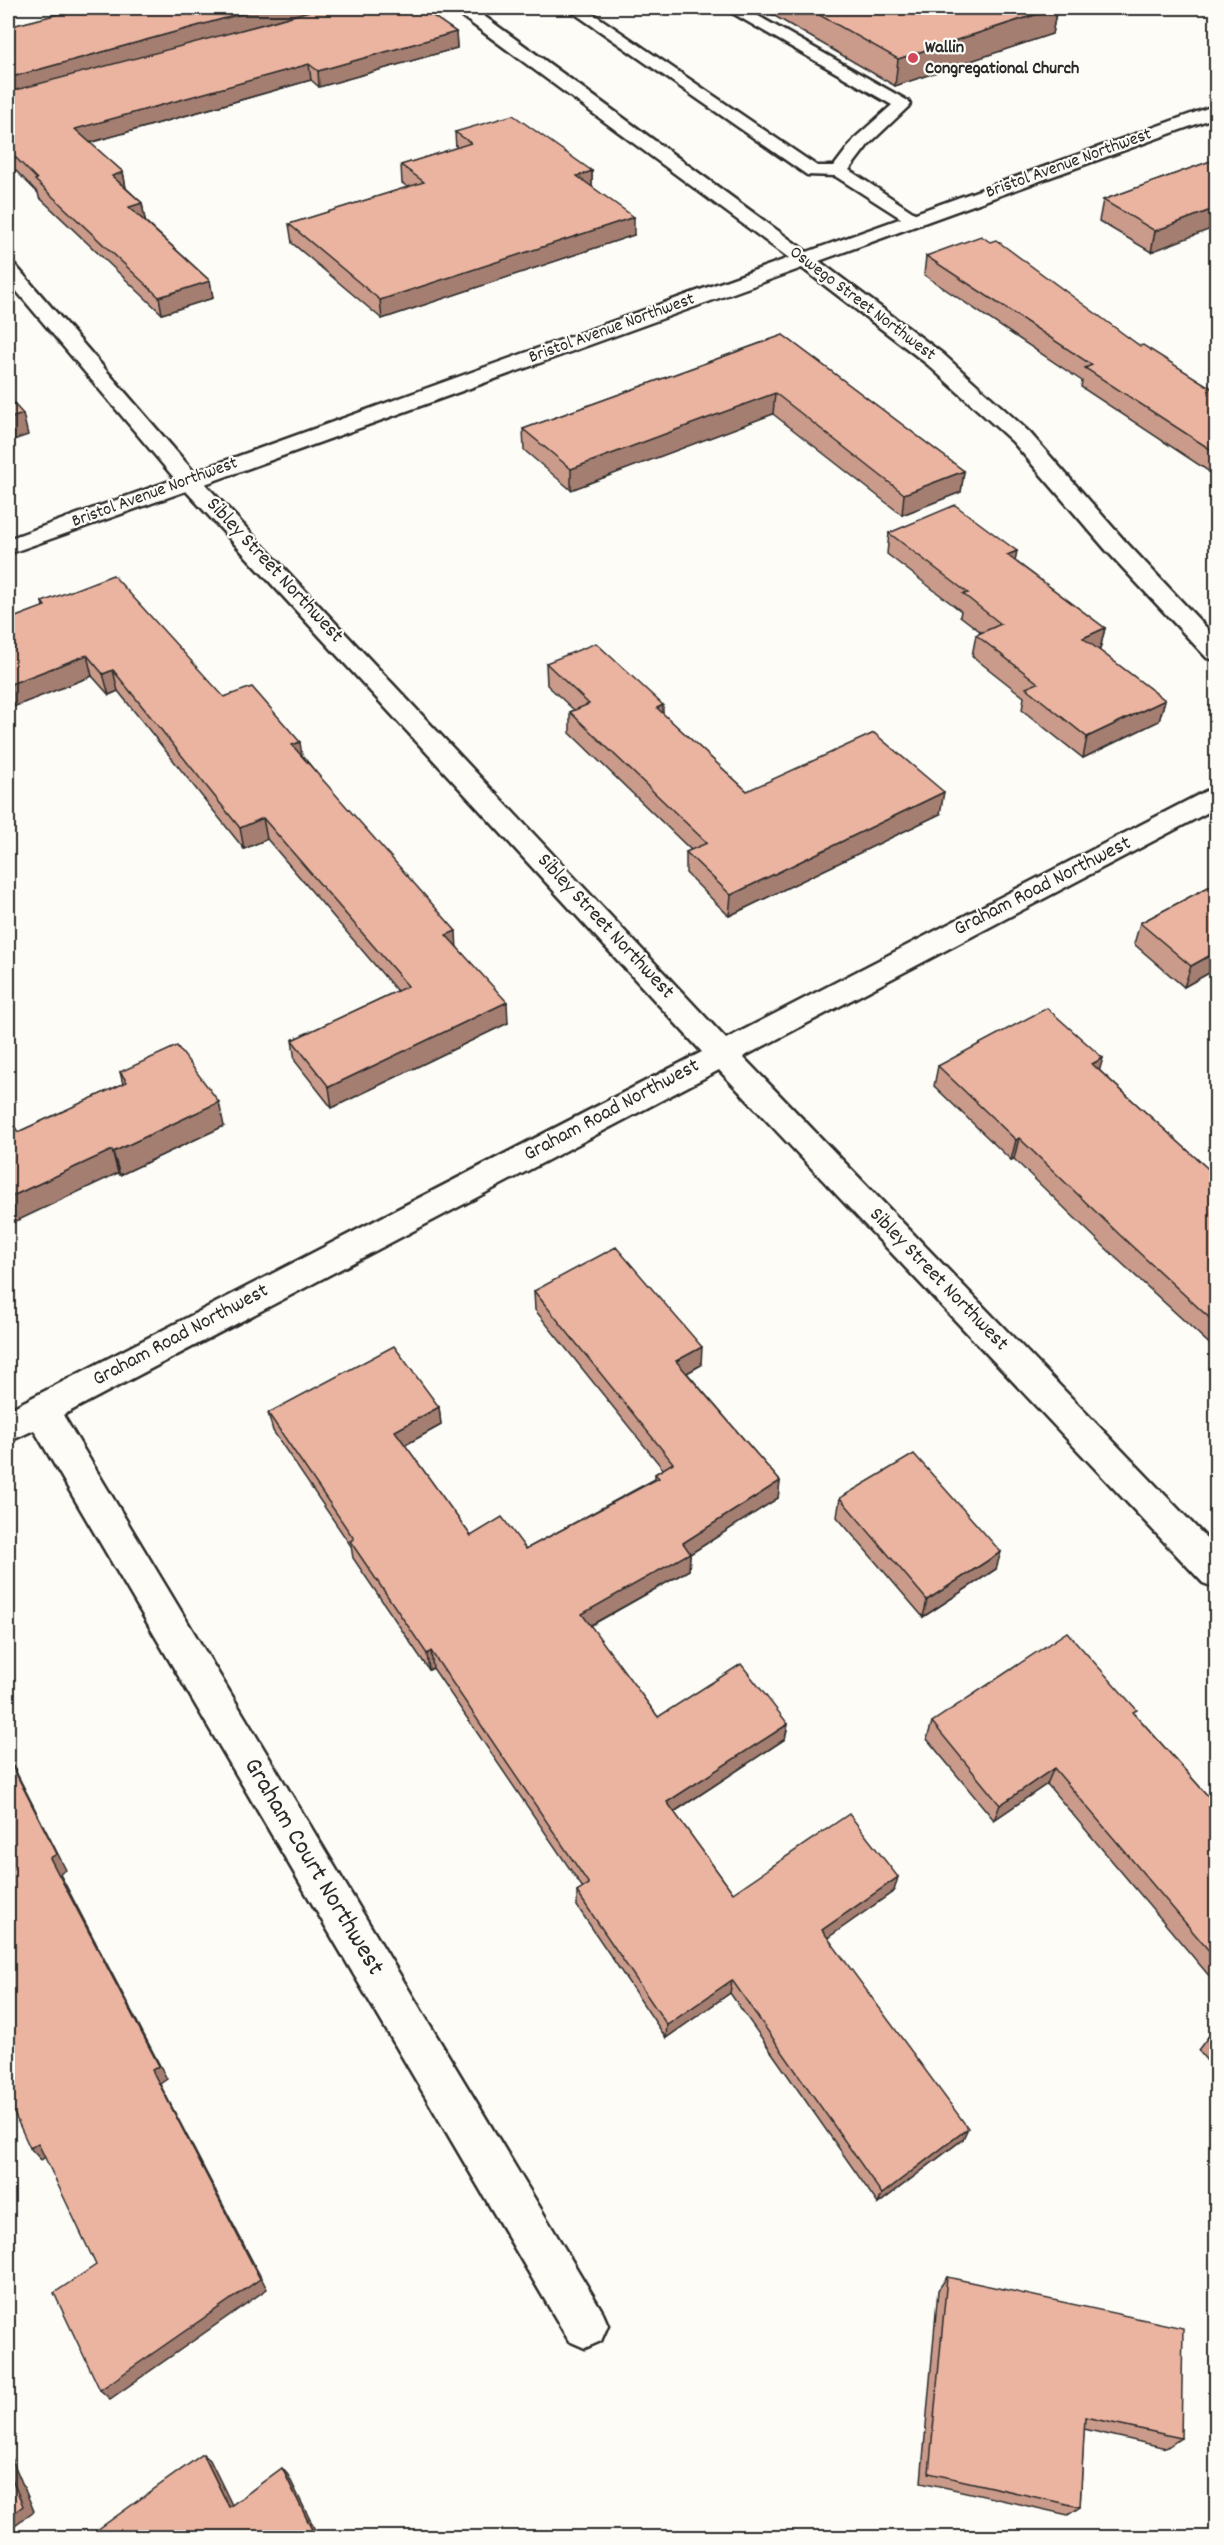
<svg xmlns="http://www.w3.org/2000/svg" width="1224" height="2545" viewBox="0 0 1224 2545" font-family="Dekko,sans-serif">
<rect width="100%" height="100%" fill="#fdfcf7"/>
<filter id="ink" filterUnits="userSpaceOnUse"><feTurbulence type="fractalNoise" baseFrequency=".0167" numOctaves="2"/><feDisplacementMap in="SourceGraphic" scale="12" xChannelSelector="R" yChannelSelector="G"/><feConvolveMatrix kernelMatrix="1 2 1 2 8 2 1 2 1" color-interpolation-filters="sRGB"/></filter>
<g filter="url(#ink)">
<g fill="none" stroke-linecap="round" stroke-linejoin="round">
<g stroke="#2b2b2b" stroke-width="5">
<path id="service" d="M569 8H585L817 166H834L856 137 892 105 729 11 727 8H744L908 101 910 104 908 107 868 145 849 170 925 220 922 224H910L835 176 807 175 571 11Z"/>
</g>
<g stroke="#2b2b2b" stroke-width="5">
<path id="minor" d="M454 8H473L807 252 1216 105V117L819 261 943 354 1029 432 1124 540 1216 638V660L1207 658 1106 550 1013 442 927 364 802 268 205 484 726 1039 1206 791 1216 788V808L743 1057 1216 1548V1588L1203 1583 719 1070 63 1415 601 2309 608 2325 601 2341 585 2348 569 2341 34 1430 8 1442V1410L702 1052 186 491 8 554V539L175 479 8 281V263L15 265 194 472 789 258 456 12Z"/>
</g>
<use href="#service" fill="#fdfcf7" fill-rule="evenodd"/>
<use href="#minor" fill="#fdfcf7" fill-rule="evenodd"/>
</g>
<g fill="#ca9b8a" stroke="#2b2b2b" stroke-width="1.5" fill-rule="evenodd">
<path d="M82 8H421L456 32 457 48 319 87 311 80 89 143 123 172 126 188 142 203 145 220H144L210 281 213 298 162 314 39 197 38 193 8 163V27ZM294 15 264 24 212 38Z"/>
<path d="M766 8H1057L1052 34 895 86 766 11Z"/>
<path d="M455 132 592 171V187L634 235 382 319 292 243 289 224 408 187 402 183 401 165 456 148Z"/>
<path d="M1216 159 1151 252 1099 221 1103 200Z"/>
<path d="M990 242 1140 346 1216 391V487L1213 485 1216 476 1081 387 1082 381 924 275 926 256Z"/>
<path d="M783 335 964 471 961 492 902 515 773 414 571 490 524 450 523 429Z"/>
<path d="M889 533 1015 561 1105 628 1100 649 1099 650 1165 700 1159 721 1083 758 1022 710 1024 697 972 656 976 635 981 632 960 616 961 611 887 554Z"/>
<path d="M42 602 224 697 302 755 457 947 508 1023 332 1108 295 1061 292 1040 397 991 267 839 244 849 118 691 109 695 92 676 8 709V620L43 607Z"/>
<path d="M546 663 663 714 747 791 940 814 729 916 686 873V852L691 850 570 733V712L574 710 547 685Z"/>
<path d="M1216 883V969L1184 987 1134 944 1140 923Z"/>
<path d="M938 1066 1099 1070 1216 1176V1350L1115 1257 1014 1159 1011 1160 934 1086Z"/>
<path d="M120 1072 224 1126 120 1175 118 1173 18 1132 123 1084Z"/>
<path d="M534 1291 701 1365 687 1373 780 1481 778 1498 690 1554 689 1570 590 1626 658 1717 788 1724 785 1739 674 1812 733 1893 894 1891 827 1938 963 2139 878 2204 730 1993 666 2038 577 1906V1892L583 1888 433 1668 429 1670 353 1558 351 1546 273 1431 268 1413 439 1407 441 1425 405 1445 471 1536 526 1549 655 1479V1474L663 1469 535 1310Z"/>
<path d="M840 1498 996 1569 923 1617 837 1517Z"/>
<path d="M1135 1714 1216 1805V1984L1047 1784 994 1820 927 1739 932 1722Z"/>
<path d="M1216 2031V2072L1198 2050 1208 2037Z"/>
<path d="M947 2277 1181 2438 1166 2448 1084 2429 1080 2507 1068 2515 921 2482 938 2290Z"/>
</g>
<g fill="#a47e71" stroke="#2b2b2b" stroke-width="1.5">
<path d="M262 8H321L8 95V78Z"/>
<path d="M1057 8 1052 34 895 86 898 59Z"/>
<path d="M456 32 457 48 319 87 318 71Z"/>
<path d="M309 64 311 80 78 146 75 129Z"/>
<path d="M592 171V189L577 176Z"/>
<path d="M123 172 126 189 112 176Z"/>
<path d="M142 203 145 220 132 224 129 207Z"/>
<path d="M1216 208V227L1151 252 1155 231Z"/>
<path d="M634 217V235L382 319 380 300Z"/>
<path d="M210 281 213 298 162 314 159 297Z"/>
<path d="M775 393 773 414 571 490V469Z"/>
<path d="M23 414 28 435 8 442V419Z"/>
<path d="M964 471 961 492 902 515 904 494Z"/>
<path d="M1017 551 1013 572 1007 555Z"/>
<path d="M1105 628 1100 649 1078 659 1083 638Z"/>
<path d="M87 655 92 676 8 709V685Z"/>
<path d="M113 670 118 691 109 695 103 674Z"/>
<path d="M1165 700 1159 721 1083 758 1087 737Z"/>
<path d="M663 705V727L657 708Z"/>
<path d="M300 742 303 763 292 745Z"/>
<path d="M944 792 940 814 729 916 731 895Z"/>
<path d="M263 818 267 839 244 849 240 828Z"/>
<path d="M456 931 457 952 446 935Z"/>
<path d="M1216 952V969L1184 987 1191 966Z"/>
<path d="M507 1002 508 1023 332 1108 329 1087Z"/>
<path d="M1103 1058 1097 1079 1092 1064Z"/>
<path d="M219 1102 224 1126 120 1175 113 1152Z"/>
<path d="M1019 1138 1014 1159 1011 1160 1016 1140Z"/>
<path d="M112 1150 118 1173 8 1225V1198Z"/>
<path d="M702 1347 701 1365 676 1379V1361Z"/>
<path d="M439 1407 441 1425 398 1449 395 1431Z"/>
<path d="M780 1481 778 1498 690 1554 689 1570 582 1630V1614L683 1543Z"/>
<path d="M1001 1552 996 1569 923 1617 927 1600Z"/>
<path d="M431 1651 433 1668 429 1670 427 1654Z"/>
<path d="M788 1724 785 1739 666 1817 667 1802Z"/>
<path d="M8 1756 66 1870 60 1874 167 2079 160 2084 267 2289 110 2399 100 2390 152 2070 50 1858 8 1758Z"/>
<path d="M1054 1768 1047 1784 994 1820 1000 1805Z"/>
<path d="M898 1877 894 1891 819 1944 822 1930Z"/>
<path d="M732 1980 730 1993 666 2038 667 2025Z"/>
<path d="M968 2128 963 2139 878 2204 882 2194Z"/>
<path d="M38 2143 48 2155 41 2160 30 2148Z"/>
<path d="M8 2450 34 2511 8 2530Z"/>
<path d="M203 2454 210 2460 236 2513 229 2507Z"/>
<path d="M282 2468 288 2475 319 2538H316Z"/>
</g>
<g fill="#ebb4a1" stroke="#2b2b2b" stroke-width="1.5">
<path d="M82 8H262L8 78V27Z"/>
<path d="M320 8H421L456 32 318 71 309 64 75 129 123 172 112 176 142 203 129 207 210 281 159 297 35 180 37 179 8 150V92L264 24Z"/>
<path d="M807 8H1055L898 59Z"/>
<path d="M513 115 592 171 577 176 634 217 380 300 289 224 424 182 401 165 471 143 455 132Z"/>
<path d="M1216 159V208L1155 231 1103 200Z"/>
<path d="M981 236 990 242 996 240 1140 346 1143 345 1216 391V453L1085 368 1092 365 926 256Z"/>
<path d="M783 335 964 471 904 494 775 393 571 469 523 429Z"/>
<path d="M8 397 23 414 8 419Z"/>
<path d="M955 505 1017 551 1007 555 1105 628 1083 638 1165 700 1087 737 1026 688 1038 683 976 635 1001 624 963 594 968 593 889 533Z"/>
<path d="M113 575 224 697 252 687 300 742 292 745 456 931 446 935 507 1002 329 1087 292 1040 408 986 263 818 240 828 113 670 103 674 87 655 8 685V620L45 606 42 602Z"/>
<path d="M596 643 663 705 657 708 747 791 874 733 944 792 731 895 686 852 707 843 570 712 589 704 546 663Z"/>
<path d="M1216 883V952L1191 966 1140 923Z"/>
<path d="M1047 1008 1103 1058 1092 1064 1216 1176V1180L1212 1183 1216 1187V1324L1122 1237 1019 1138 1016 1140 938 1066Z"/>
<path d="M177 1046 219 1102 113 1152 112 1150 8 1198V1123L11 1121 18 1132 127 1082 120 1072Z"/>
<path d="M616 1247 702 1347 676 1361 780 1481 683 1543 690 1553 582 1614 658 1717 741 1664 788 1724 667 1802 733 1893 849 1814 898 1877 822 1930 968 2128 882 2194 732 1980 667 2025 577 1892 589 1884 431 1651 427 1654 350 1541 354 1539 268 1413 394 1346 439 1407 395 1431 471 1536 502 1517 526 1549 659 1478 655 1474 673 1463 534 1291Z"/>
<path d="M914 1454 1001 1552 927 1600 840 1498Z"/>
<path d="M1067 1632 1137 1710 1133 1712 1216 1805V1959L1054 1768 1000 1805 932 1722Z"/>
<path d="M8 1758 57 1854 50 1858 159 2066 152 2070 260 2279 100 2390 54 2293 96 2265 38 2143 30 2148 8 2100Z"/>
<path d="M1216 2031V2047L1208 2037Z"/>
<path d="M947 2277 1183 2328 1181 2438 1085 2417 1080 2507 929 2473Z"/>
<path d="M203 2454 229 2507 282 2468 316 2538H86Z"/>
<path d="M8 2469 23 2506 8 2517Z"/>
</g>
</g>
<circle fill="#d1495b" stroke="#fdfcf7" stroke-width="2" cx="913" cy="58" r="6"/>
<g text-anchor="middle" dominant-baseline="central" stroke-width="4.5" stroke-linejoin="round" paint-order="stroke">
<g font-size="18" font-weight="bold" fill="#2b2b2b" stroke="#fdfcf7" text-anchor="start">
<text x="925" y="48">Wallin<tspan x="925" dy="21">Congregational Church</tspan></text>
</g>
<g font-size="18" fill="#2b2b2b" stroke="#fdfcf7">
<text transform="translate(1069 164) rotate(-20)">Bristol Avenue Northwest</text>
<text transform="translate(862 304) rotate(37)">Oswego Street Northwest</text>
<text transform="translate(612 329) rotate(-20)">Bristol Avenue Northwest</text>
<text transform="translate(155 493) rotate(-20)">Bristol Avenue Northwest</text>
</g>
<g font-size="21" fill="#2b2b2b" stroke="#fdfcf7">
<text transform="translate(274 571) rotate(47)">Sibley Street Northwest</text>
<text transform="translate(1043 887) rotate(-27)">Graham Road Northwest</text>
<text transform="translate(605 927) rotate(47)">Sibley Street Northwest</text>
<text transform="translate(612 1111) rotate(-28)">Graham Road Northwest</text>
<text transform="translate(938 1280) rotate(46)">Sibley Street Northwest</text>
<text transform="translate(181 1336) rotate(-28)">Graham Road Northwest</text>
</g>
<g font-size="26" fill="#2b2b2b" stroke="#fdfcf7">
<text transform="translate(313 1867) rotate(59)">Graham Court Northwest</text>
</g>
</g>
<rect width="1224" height="2545" fill="none" stroke="#fdfcf7" stroke-width="30"/>
<rect x="15" y="15" width="1194" height="2515" fill="none" stroke="#2b2b2b" stroke-width="2" filter="url(#ink)"/>
</svg>
